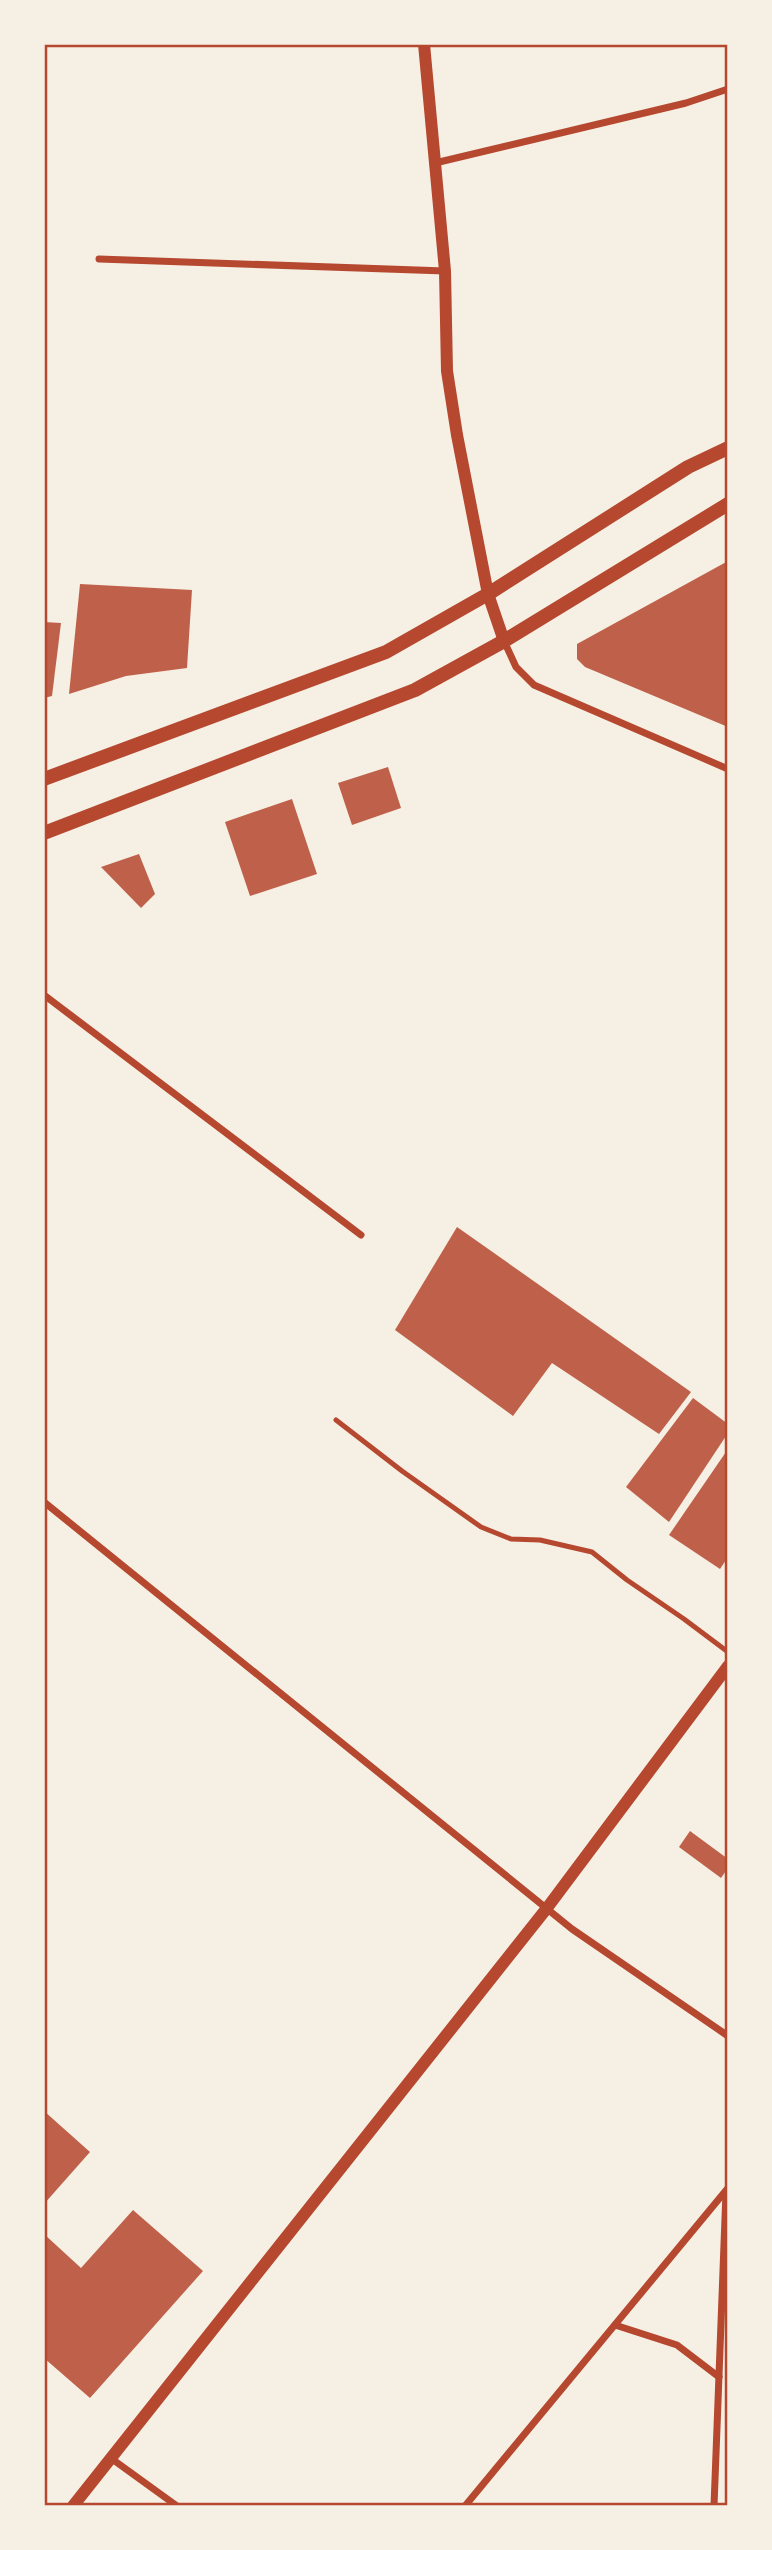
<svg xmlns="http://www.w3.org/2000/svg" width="772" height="2550" viewBox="0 0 772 2550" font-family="Signika,sans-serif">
<rect width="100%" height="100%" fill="#f6efe4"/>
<g fill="#bf614a">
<path d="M728 561V727L585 667 577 659V644Z"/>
<path d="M80 584 192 590 187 668 126 676 69 694Z"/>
<path d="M44 622 61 623 52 696 44 698Z"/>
<path d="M388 767 401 808 352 825 338 783Z"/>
<path d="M292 799 317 874 250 896 225 822Z"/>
<path d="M139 854 155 894 141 908 101 867Z"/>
<path d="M457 1227 691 1392 659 1434 552 1363 513 1416 395 1330Z"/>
<path d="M693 1398 728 1424V1433L669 1522 626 1487Z"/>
<path d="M728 1449V1557L720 1569 669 1535Z"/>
<path d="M690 1831 728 1859V1868L721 1878 679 1847Z"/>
<path d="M44 2111 90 2152 44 2204Z"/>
<path d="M133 2210 203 2271 90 2398 44 2358V2234L81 2268Z"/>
</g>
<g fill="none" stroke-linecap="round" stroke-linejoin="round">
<path stroke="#b5482f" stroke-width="5" d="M336 1420 402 1471 481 1527 511 1539 540 1540 592 1552 627 1580 684 1619 728 1652"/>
<g stroke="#b5482f" stroke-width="7">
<path d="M435 163 686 103 728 89"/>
<path d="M99 259 445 271"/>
<path d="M504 641 516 667 534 685 728 769"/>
<path d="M44 995 361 1235"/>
<path d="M44 1502 572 1929 728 2036"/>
<path d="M615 2325 677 2345 719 2377"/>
<path d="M112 2459 177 2506"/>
<path d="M465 2506 728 2188"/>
<path d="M714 2506 726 2192"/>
</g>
<g stroke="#b5482f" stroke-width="12">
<path d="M424 44 445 271 447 371 457 435 488 594 504 641"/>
<path d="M73 2506 547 1908 728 1666"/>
</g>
<g stroke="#b5482f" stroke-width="14">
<path d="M44 779 386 652 488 594 688 467 728 448"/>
<path d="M44 833 415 690 504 641 728 504"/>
</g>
</g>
<rect width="772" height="2550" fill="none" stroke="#f6efe4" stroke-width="91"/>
<rect x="46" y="46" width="680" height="2458" fill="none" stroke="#b5482f" stroke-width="2.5"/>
</svg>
